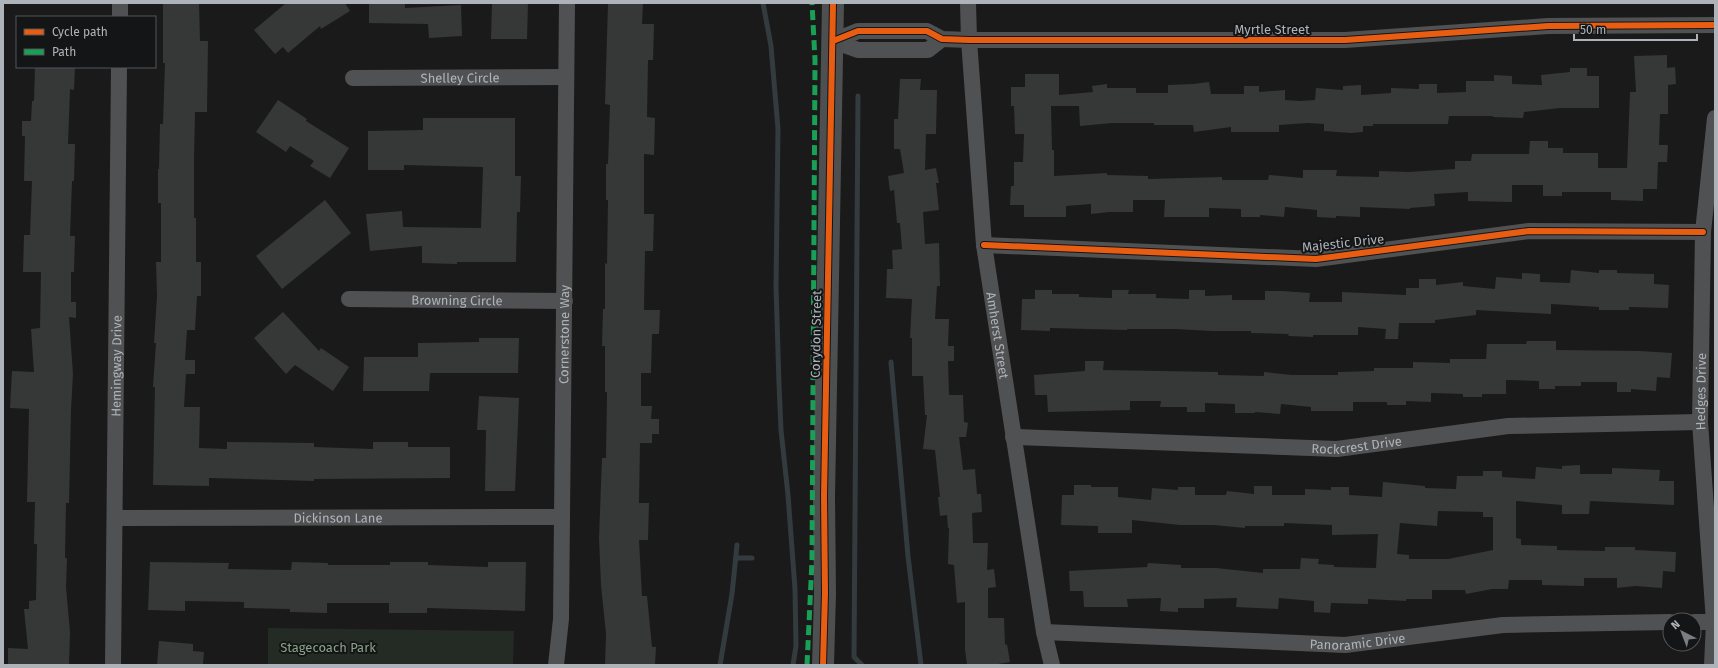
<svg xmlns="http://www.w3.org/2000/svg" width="1718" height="668" viewBox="0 0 1718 668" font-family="'Fira Sans',sans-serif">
<rect width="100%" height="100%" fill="#1a1a1a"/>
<path fill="#242a24" d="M268 628 514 631 513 665H268Z"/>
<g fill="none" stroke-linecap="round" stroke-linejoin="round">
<g stroke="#333b3f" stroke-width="5">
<path d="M763 3 771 46 778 129 776 287 779 384 781 430 788 495 795 589 796 646 793 665"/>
<path d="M858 96 854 657 862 665"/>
<path d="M891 362 908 556 921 665"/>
<path d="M736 558H752"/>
<path d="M720 665 732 594 737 545"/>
</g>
</g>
<g fill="#363737" fill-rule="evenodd">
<path d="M163 3H199L200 41H208L207 112H195L194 159V218H196V262H201V296H197L195 330H187L185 360H195V374H186L184 407H200L199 448 227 449V442L314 443V447L373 449V442H408V447H450V478L314 479V481L209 478V486L153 485 155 387H153L156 343H154L157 296 156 262H161V203H158V169H159L160 124H163L165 63H163Z"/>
<path d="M286 3H345L350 11 321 29 320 26 288 53 283 47 275 54 254 30Z"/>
<path d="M369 3H405V8L461 5 462 36 429 38 428 24 369 23Z"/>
<path d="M492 3H528L527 39H491Z"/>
<path d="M608 3H643L642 24H654L653 60H648L647 117 655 118 654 155 644 154V214H654L653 251H645L644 310H660L659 334H652L651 373H641V406H652L651 419H659V434H652V443H640L639 503H649L648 540H639L642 596H647L652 647H656L655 665H605L606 634 601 585 599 538 602 458H606L607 392H605V346H602L603 309H605V263L607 264 608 200H606V164H608L610 105 605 104Z"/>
<path d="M1667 55V68L1675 67 1676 84 1668 85V114H1660L1659 145H1668L1667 162H1658L1657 189H1643V201L1611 200V192H1562V196H1543V185H1512V202L1468 201V192L1434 194 1435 206 1410 208V209L1360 207V217L1336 216V218L1317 217V210L1285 207 1284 217 1260 215V217H1241V209L1209 208V217H1164L1165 200H1133V212H1109L1091 214V204L1066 206V217H1024V205H1010L1011 186H1014V162H1023L1024 134H1015L1014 106H1011V87H1025V74H1059V95L1093 92 1092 86 1107 84V88H1136V93H1168V85L1193 84 1209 82 1211 94H1244V86H1259V92L1285 90V100L1300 101 1315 100 1316 88 1343 90V86L1361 85V95L1391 93V88L1419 89V84H1437V93L1466 92V81H1494V75L1512 76V84L1542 85 1541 75 1570 72V68H1587V76H1599V108H1560L1524 112 1523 118 1493 117V116H1449L1448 124H1373V126H1363V132L1351 133 1324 131V124L1308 123 1279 125V132H1231V127L1194 132 1193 125H1154V123H1112L1080 126 1079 106H1051L1052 150H1054V176L1107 173V175L1148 176V179L1222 177V180H1268L1269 175 1303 178V170H1337L1336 176 1379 177V171L1409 172 1455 169V161H1471L1472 154H1529L1530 141H1548V148H1563V153H1598V168H1627L1630 92H1636L1634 56Z"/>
<path d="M35 67H75L74 90 70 89 68 144H75L74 181H72L70 236H75L74 272H71V302H76V318L69 317 73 374 71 410 69 503H66L65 558H67L66 587 70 632 69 665H8V648L28 649 24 609H29V601L36 600 37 544H34L35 502H27L29 409 10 408 12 371 34 372 31 329 40 328 41 272H23L24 235H30L32 181H24L25 136H22V121H31L32 101H34Z"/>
<path d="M900 79H921L920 90H937L936 134H926L925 170 936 168 939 183H936L939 210 923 212 925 244 939 243 940 286H937L935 319H949L948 346H954V361H948L949 395H963L964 422 968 423 966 437H959L963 470 975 469 977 494H981L982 512 972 513 973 543H988L987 570 994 569 996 587 988 588V618H1004L1005 645 1007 644 1010 662 998 664V665H967L965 650V602L957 603 954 565 948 564 949 528H948L947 515 940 516 938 497H940L935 450 923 449 927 415H925L923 376H912V338H910L912 299 886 298 887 269H893L892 250 902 249 900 223H897L894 190 890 191 888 176 904 173 900 149H894V119H898Z"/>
<path d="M278 100 307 119 306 121 349 148 330 178 310 166 314 161 290 146 286 152 256 132Z"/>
<path d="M423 118H515V176H521L520 212H517L516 262H457V264L422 263V246L370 251 366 214 402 211 403 227 481 228 483 167 404 165V170H368V131L423 130Z"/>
<path d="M325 200 351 233 282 289 256 256Z"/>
<path d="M1571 270 1599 273V270H1617V273L1654 274V284L1669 285 1668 308 1629 307V310H1599V307L1551 304V314L1476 310V315L1435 320V323H1399L1398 339H1385L1386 329 1358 327V335H1313V337L1288 336 1289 334 1251 333V331H1212L1175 329H1127V330L1050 328V331L1021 330 1022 299H1035V290H1052V294H1079V297L1112 298V290H1129L1128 294H1156V298L1189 299V290H1205V296L1232 295V300H1265V291H1282L1310 293 1309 302H1342V292L1406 295V288H1419V279H1436V285L1463 282V286L1495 289 1496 277 1522 279V273L1540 274V282L1570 283Z"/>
<path d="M283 312 319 351 321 348 349 367 333 391 295 365 286 374 254 338Z"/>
<path d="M479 338H519L518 373H430L429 391H363L364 357H418V343L479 342Z"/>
<path d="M1527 341H1556V350L1640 351 1672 353 1670 378 1657 377 1656 391 1631 389V392H1617V382H1581V386H1555V389H1539V381L1506 380V394H1482V397H1463V394L1431 393V402L1406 401V405H1387V402H1353V411H1311V407L1281 404 1280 414 1255 412V413H1235V404L1205 403V412H1187V407H1160L1161 401H1130V410L1048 412 1047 395H1035L1034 375 1085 371V361H1104L1103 370 1218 372V375L1264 376V372L1292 375H1338V372L1374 371V368H1413V362L1450 363V359H1486L1487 344H1526Z"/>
<path d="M479 396 519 398 515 491H485L486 430H477Z"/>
<path d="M1580 465V474H1612V468L1660 470 1659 481H1674V505L1590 501 1589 514H1562V505L1516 501V538L1521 539V545L1557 546V550L1605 551V547H1635V550L1676 552 1675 572 1663 571 1662 588 1635 586 1617 588V578H1584V586L1542 585V580H1509L1508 589H1492L1466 594 1465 590H1432V599H1406V601L1368 599V604L1331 603 1330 613 1314 612V601L1279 598 1278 609 1236 607 1237 598 1204 599V608H1178V612L1160 611 1161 598 1127 599 1128 607H1084L1083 591H1070L1069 571 1147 567 1148 563 1181 565V568H1216L1263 573V569H1300L1301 558 1319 559 1318 564 1334 565V567L1376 568 1378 534 1332 535V525L1284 523V526H1245V528L1214 525H1180L1132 520V533H1098V526L1061 525 1062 495H1074V485H1091V487H1118V497L1151 500 1152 488 1178 490V487H1195V495H1226L1227 491 1254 494V486H1272V495H1305V489L1331 490V487H1349V495L1382 497 1383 482 1425 486V488L1456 489 1457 476H1483V471H1502V477L1535 479 1536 467 1562 469V466ZM1438 511 1483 512V517H1493V550L1448 559H1409V555L1397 554 1400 523 1437 526Z"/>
<path d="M150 562 229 563 228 569 291 570 292 562 328 563V565H390V562H428V565L488 567V562H526L525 611 427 608V613H389V603H327V613L290 612V609L244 608V602L185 601V611L148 610Z"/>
<path d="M159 641 193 644V651L204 652 203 664 157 665Z"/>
</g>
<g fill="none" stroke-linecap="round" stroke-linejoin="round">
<g stroke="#505153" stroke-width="16">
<path id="s1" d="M968 3 969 40 984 245 1044 632 1052 665"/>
<path d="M120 17V3"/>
<path d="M833 41 858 31H927L942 39 969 40H1345L1548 26 1715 25"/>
<path d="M833 41 858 50H928L942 39"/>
<path id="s2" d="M353 78 566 77"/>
<path d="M984 245 1316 259 1529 231 1703 232"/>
<path id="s3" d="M349 299 565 301"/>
<path id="s4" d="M1013 437 1337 449 1508 426 1700 422"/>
<path id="s5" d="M115 518 562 517"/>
<path d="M1694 622H1714"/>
<path id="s6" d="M1044 632 1345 645 1503 625 1670 622"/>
<path id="s7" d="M113 665 119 67"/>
<path id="s8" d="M556 665 561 619 567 3"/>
<path id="s9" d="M1712 665 1714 622 1700 422 1703 232 1715 118"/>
</g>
<path stroke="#4e4f50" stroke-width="22" d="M823 665 825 593 824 496 833 3"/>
<path stroke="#1a9f57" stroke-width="5" stroke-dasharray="10 5" stroke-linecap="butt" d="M807 665 812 561 815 60 812 3"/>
<g stroke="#141516" stroke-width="8">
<g id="cycleway">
<path d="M833 41 858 31H927L942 39 969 40H1345L1548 26 1715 25"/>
<path d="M984 245 1316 259 1529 231 1703 232"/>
<path d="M823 665 825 593 824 496 833 3"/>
</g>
</g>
<use href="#cycleway" stroke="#e95d12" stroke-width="6"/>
</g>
<g text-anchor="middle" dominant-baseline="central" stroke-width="4" stroke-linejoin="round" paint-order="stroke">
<g font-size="13" fill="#aeb3b9" stroke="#141516">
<text x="1272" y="29">Myrtle Street</text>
<text stroke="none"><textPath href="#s2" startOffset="107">Shelley Circle</textPath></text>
<text transform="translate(1343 243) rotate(-6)">Majestic Drive</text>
<text stroke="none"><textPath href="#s3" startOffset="108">Browning Circle</textPath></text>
<text stroke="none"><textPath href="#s8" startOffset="331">Cornerstone Way</textPath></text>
<text transform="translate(816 334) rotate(-89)">Corydon Street</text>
<text stroke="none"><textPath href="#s1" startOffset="334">Amherst Street</textPath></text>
<text stroke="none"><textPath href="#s7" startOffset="299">Hemingway Drive</textPath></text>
<text stroke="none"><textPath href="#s9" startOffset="274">Hedges Drive</textPath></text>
<text stroke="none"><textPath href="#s4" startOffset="344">Rockcrest Drive</textPath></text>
<text stroke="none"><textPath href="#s5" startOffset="223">Dickinson Lane</textPath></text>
<text stroke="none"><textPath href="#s6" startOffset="314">Panoramic Drive</textPath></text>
</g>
<g font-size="13" fill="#8aa287" stroke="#141516">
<text x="328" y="647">Stagecoach Park</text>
</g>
</g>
<rect width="1718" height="668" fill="none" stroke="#aeb3b9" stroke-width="8"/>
<rect x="16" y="16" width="140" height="52" fill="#141516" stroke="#525457"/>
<rect x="24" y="29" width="20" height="6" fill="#e95d12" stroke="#525457"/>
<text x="52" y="36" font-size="12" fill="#aeb3b9">Cycle path</text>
<rect x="24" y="49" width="20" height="6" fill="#1a9f57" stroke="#525457"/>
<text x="52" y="56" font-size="12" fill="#aeb3b9">Path</text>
<g transform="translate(1682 632) rotate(318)"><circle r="19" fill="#141516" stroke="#525457"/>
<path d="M0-3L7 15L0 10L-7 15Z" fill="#7a7d81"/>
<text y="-6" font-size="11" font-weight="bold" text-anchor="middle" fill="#aeb3b9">N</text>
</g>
<path d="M1574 34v6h123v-6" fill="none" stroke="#aeb3b9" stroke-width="2"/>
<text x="1580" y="34" font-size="12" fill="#aeb3b9" stroke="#141516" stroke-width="3" paint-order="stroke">50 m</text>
</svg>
